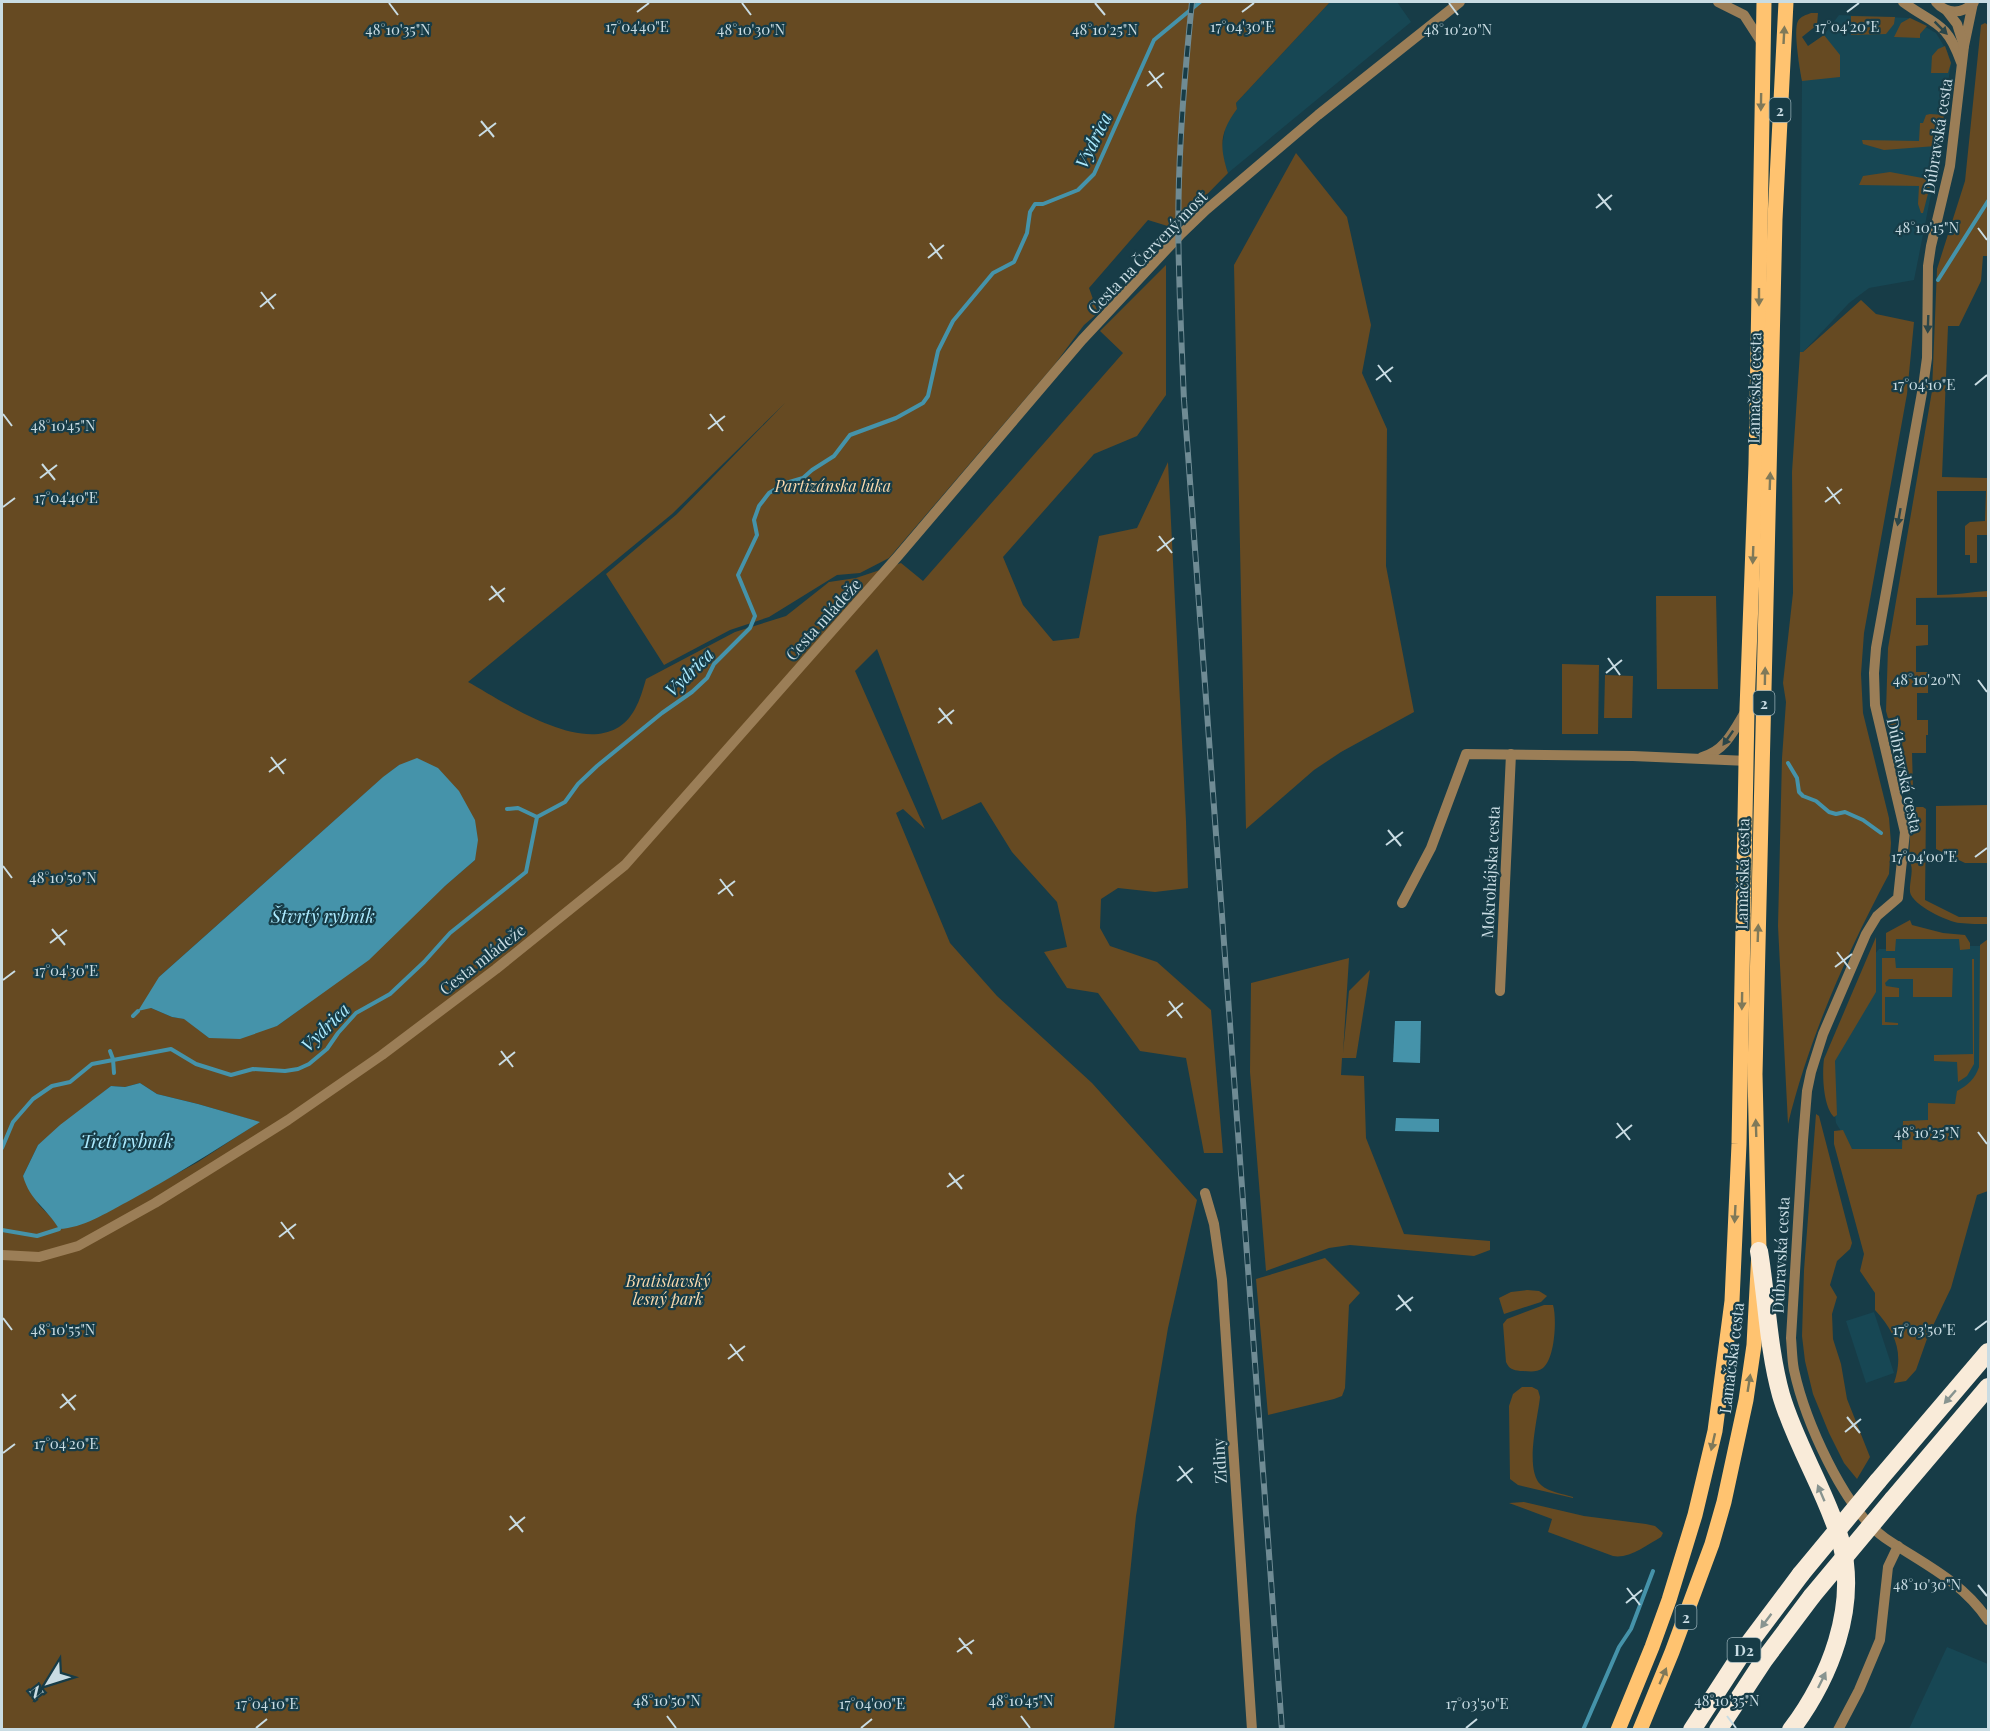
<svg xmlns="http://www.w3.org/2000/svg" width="1990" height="1731" viewBox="0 0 1990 1731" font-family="'Playfair Display',serif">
<rect width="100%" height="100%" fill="#173c47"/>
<g fill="#174754">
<path d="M1330 2H1397L1411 22 1228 173 1221 152 1226 124 1237 109 1236 103Z"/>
<path d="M1839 15 1910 18 1936 33 1947 51 1951 63 1933 184 1914 280 1869 288 1849 303 1803 352H1800L1802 81 1798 60 1808 46 1824 35Z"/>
<path d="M1895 939H1960V946H1981L1988 1078 1913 1149H1852L1836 1123 1828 1062 1875 954 1879 949H1886Z"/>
<path d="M1874 1312 1894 1373 1866 1383 1846 1321Z"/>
<path d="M1947 1647 1988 1664V1729H1909Z"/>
</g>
<g fill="#664a22" fill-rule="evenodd">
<path d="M2 2H1330L1236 103 1237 109C1220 132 1219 145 1228 173L1174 228 1148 220 1089 288 1098 313 1084 325 1055 364 889 558 860 573 837 575 769 617 730 630 664 665 606 574 677 514 785 403 672 514 468 682C508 704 602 770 635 709 640 700 643 689 646 679L735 632 786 616 829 582 856 578 901 563 923 581 1123 353 1100 331 1166 265V395L1137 436 1094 454 1003 557 1023 605 1053 641 1079 638 1099 536 1137 528 1168 462 1186 821 1188 888 1155 892 1118 888 1101 899 1100 928 1110 946 1157 962 1211 1010 1223 1153H1204L1186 1058 1140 1051 1098 993 1067 988 1044 952 1067 947 1057 902 1012 852 981 802 942 820 877 649 855 671 925 829 903 809 896 813 950 943 997 996 1092 1083 1197 1200 1168 1328 1136 1516 1114 1729H2ZM399 765 475 860 310 1002 277 1026 209 1038 185 1019 172 1017 151 1008 159 977 380 780ZM140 1083 157 1094 198 1104 259 1122 198 1162 107 1212 59 1229 53 1219 39 1205 23 1176 38 1145 111 1086 125 1087Z"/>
<path d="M1811 13H1818L1817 25 1802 37 1808 46 1824 35 1840 55V77L1802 81C1800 70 1793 30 1798 21 1801 16 1806 15 1811 13Z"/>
<path d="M1851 16 1895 17 1894 24 1886 34 1851 35Z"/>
<path d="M1910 18 1927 26 1920 34V38L1894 37 1901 23Z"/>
<path d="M1985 23 1988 25V256H1983L1981 281 1959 326H1948L1942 477 1988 478V535H1977V563H1970V555H1965V526L1970 522 1985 521 1986 491H1937V595C1955 595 1971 592 1988 591V597L1916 598V625H1928V645L1916 646V672H1928V693H1917V720H1928V735H1926V753H1912L1913 788 1909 794 1886 711 1888 648 1932 391 1937 269 1965 181 1981 25Z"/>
<path d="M1945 46 1951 63 1948 73H1931L1932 56 1938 49Z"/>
<path d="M1930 114 1944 115 1940 138 1936 146 1884 150 1863 144 1862 140 1919 141 1920 123H1923L1926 115Z"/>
<path d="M1296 153 1347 217 1371 325 1362 373 1387 429 1386 566 1414 712 1341 752 1314 770 1246 829 1234 265Z"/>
<path d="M1890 172 1928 179 1930 186 1923 213H1921L1918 204 1919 186 1859 185 1863 176Z"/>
<path d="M1861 300 1876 314 1914 322 1907 394 1864 633 1861 674 1863 713 1889 818 1891 843 1889 874C1846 955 1810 1035 1788 1124L1778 926 1782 758 1786 702 1783 683 1793 593 1792 472 1800 352H1803Z"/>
<path d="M1656 596H1716L1718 689H1657Z"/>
<path d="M1562 664 1599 665 1598 734H1562Z"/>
<path d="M1605 675 1633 676 1632 718H1604Z"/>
<path d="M1988 805V863H1965L1936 849V806Z"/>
<path d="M1913 807H1923L1926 809 1925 900 1959 917H1988V924C1979 924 1969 924 1960 923 1948 922 1912 905 1910 892 1909 881 1915 869 1909 860L1911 815Z"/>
<path d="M1910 920 1912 925 1943 933 1965 935 1970 943V949L1960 950 1959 939H1896L1895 951H1886V933Z"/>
<path d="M1876 937V992L1835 1061 1837 1115 1834 1117C1823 1106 1822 1074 1824 1059Z"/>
<path d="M1988 939V1191L1977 1195 1951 1288 1928 1336 1916 1370 1906 1381 1894 1383C1904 1353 1896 1333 1875 1310V1293L1860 1271 1864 1254 1834 1144V1131L1843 1130 1852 1149H1902L1903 1121 1928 1120V1103L1955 1104 1957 1091C1968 1085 1975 1079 1979 1067L1980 945Z"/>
<path d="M1349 958 1343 1053 1349 991 1370 970 1356 1058H1342L1341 1075 1364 1076 1366 1138 1404 1234 1490 1241V1250L1474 1256 1350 1245 1329 1248 1266 1271 1250 1072 1251 983Z"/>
<path d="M1882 958H1895L1896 968H1953L1952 997H1913V979H1889L1885 983 1886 986 1899 988V997H1885V1022L1898 1023V1025H1882Z"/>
<path d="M1972 959H1974V1064L1967 1076 1958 1082 1957 1062 1934 1061V1055L1973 1054Z"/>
<path d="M1816 1114 1819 1116 1852 1243 1850 1249 1837 1261 1830 1285 1837 1297 1832 1314 1833 1339 1841 1364 1847 1399 1870 1457 1857 1479 1844 1463 1829 1433 1813 1394 1805 1361 1802 1336 1804 1270Z"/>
<path d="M1325 1258 1360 1293 1349 1305 1345 1388 1342 1396 1334 1399 1268 1415 1256 1279Z"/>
<path d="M1527 1290 1539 1291 1547 1296 1541 1302 1504 1314 1499 1298 1511 1292Z"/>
<path d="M1544 1305H1553C1557 1318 1555 1359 1543 1368 1536 1373 1529 1371 1520 1371 1513 1370 1509 1369 1506 1362L1503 1324 1507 1319Z"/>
<path d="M1522 1387H1532L1538 1390 1540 1397C1538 1418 1524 1470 1541 1485 1549 1492 1563 1494 1573 1497V1498L1518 1485 1510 1479 1509 1406 1513 1394Z"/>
<path d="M1524 1502 1584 1516 1646 1524 1655 1526 1663 1533 1661 1537C1647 1545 1629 1559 1613 1556L1548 1532 1552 1519 1509 1503Z"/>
</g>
<g fill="#4593aa">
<path d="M417 758 438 768 459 791 475 820 478 840 475 860 445 886 369 960 277 1026 240 1039 209 1038 184 1019 172 1017 151 1008 138 1011 159 977 383 777 399 765Z"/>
<path d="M1395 1021H1421L1420 1063 1393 1062Z"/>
<path d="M140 1083 157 1094 198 1104 260 1122C216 1150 173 1177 127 1202 106 1213 83 1228 59 1229 47 1208 30 1201 23 1176L38 1145 60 1125 111 1086 125 1087Z"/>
<path d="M1396 1118 1439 1119V1132L1395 1131Z"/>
</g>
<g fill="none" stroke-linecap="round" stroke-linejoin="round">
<g stroke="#4593aa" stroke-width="4">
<path d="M1938 280 1988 201"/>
<path d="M1788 763 1797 778 1799 792 1803 796 1816 801 1829 812 1836 814 1845 812 1863 820 1881 833"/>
<path d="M507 809 518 808 537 817"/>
<path d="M133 1016 138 1011"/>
<path d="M110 1051 113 1059 114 1073"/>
<path d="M2 1148 13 1122 33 1099 52 1086 70 1082 92 1064 171 1049 196 1064 231 1075 253 1069 285 1071 298 1069 309 1064 327 1049 338 1033 356 1013 390 994 424 962 450 933 526 872 537 817 565 802 578 784 597 766 662 713 692 692 707 678 714 664 750 628 755 616 738 575 757 535 754 520 759 506 769 493 786 483 803 478 812 470 834 456 850 435 896 418 923 403 928 396 938 351 953 321 993 273 1014 262 1027 233 1030 212 1035 204H1043L1078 190 1094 174 1154 40 1200 2"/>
<path d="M2 1230 37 1236 59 1229"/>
<path d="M1583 1730 1619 1647 1631 1629 1653 1571"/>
</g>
<g stroke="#9b7e57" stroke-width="10">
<path d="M1718 2 1744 15 1762 43"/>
<path d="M1903 2C1934 25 1946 20 1961 62"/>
<path d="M1936 2C1947 15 1963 14 1974 2"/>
<path d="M1973 3 1964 46 1950 166 1931 246 1928 266 1927 358 1923 387 1876 648 1874 673 1875 705 1905 832 1898 898 1877 916 1866 934 1823 1034 1811 1072 1807 1091 1803 1140 1791 1338C1792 1349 1792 1360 1794 1370 1805 1420 1843 1508 1885 1538 1923 1564 1961 1580 1988 1620"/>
<path d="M1947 11 1957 24 1964 46"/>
<path d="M1702 757C1726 751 1735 728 1747 709"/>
<path d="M1402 903 1431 848 1466 754 1633 756 1748 761"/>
<path d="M1500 991 1511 754"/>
<path d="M1205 1193 1214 1224 1222 1280 1252 1730"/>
<path d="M2 1255 39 1257 78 1246 155 1203 205 1172 288 1120 382 1055 496 969 625 865 899 555 1082 340 1180 235 1206 210 1318 115 1460 2"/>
<path d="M1838 1730 1859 1690 1880 1640 1888 1567 1898 1546"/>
</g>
<g stroke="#ffc370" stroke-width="15">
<path d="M1618 1730 1652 1647 1669 1600 1695 1515 1715 1431 1732 1301 1739 1144 1747 709 1756 464 1764 2"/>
<path d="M1640 1730 1672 1652 1712 1544 1724 1502 1746 1400 1754 1345 1759 1251 1755 1074 1775 219 1786 2"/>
</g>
<g stroke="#f9ebd9" stroke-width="18">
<path d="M1759 1251C1767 1299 1768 1348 1781 1395 1796 1446 1826 1491 1841 1542 1858 1608 1830 1678 1791 1730"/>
<path d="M1878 1481 1988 1352"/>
<path d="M1893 1499 1988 1387"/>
<path d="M1692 1730 1744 1650 1801 1574"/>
<path d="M1718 1730 1764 1660 1812 1596"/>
</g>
<g stroke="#6f8b94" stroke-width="6">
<path id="rail" d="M1192 2C1183 90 1176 178 1179 267 1180 311 1182 356 1184 400L1282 1730"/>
</g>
<use href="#rail" stroke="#173c47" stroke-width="4" stroke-dasharray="11" stroke-linecap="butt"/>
<g stroke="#f9ebd9" stroke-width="18">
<path d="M1801 1574 1878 1481"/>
<path d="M1812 1596 1893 1499"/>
</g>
</g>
<defs><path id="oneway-solid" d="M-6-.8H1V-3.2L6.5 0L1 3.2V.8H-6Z" transform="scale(1.5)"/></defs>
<g fill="#2b4649">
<use href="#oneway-solid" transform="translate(1941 28) rotate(45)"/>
<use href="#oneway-solid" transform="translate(1928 324) rotate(92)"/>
<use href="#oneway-solid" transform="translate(1899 517) rotate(100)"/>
<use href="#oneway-solid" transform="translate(1728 738) rotate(125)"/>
</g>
<g fill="#7f7959">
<use href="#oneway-solid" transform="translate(1784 35) rotate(-87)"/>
<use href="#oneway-solid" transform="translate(1761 102) rotate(91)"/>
<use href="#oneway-solid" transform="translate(1759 297) rotate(90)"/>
<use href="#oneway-solid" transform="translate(1770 481) rotate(-88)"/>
<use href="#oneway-solid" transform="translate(1753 555) rotate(92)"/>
<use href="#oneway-solid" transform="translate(1765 676) rotate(-89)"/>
<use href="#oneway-solid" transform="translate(1758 933) rotate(-88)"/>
<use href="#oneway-solid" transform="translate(1742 1001) rotate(91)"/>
<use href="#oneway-solid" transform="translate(1756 1128) rotate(-92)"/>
<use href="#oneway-solid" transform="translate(1735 1214) rotate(93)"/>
<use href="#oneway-solid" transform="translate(1749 1383) rotate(-81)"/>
<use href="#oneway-solid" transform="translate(1713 1442) rotate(103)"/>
<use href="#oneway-solid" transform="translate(1663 1676) rotate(-67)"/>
</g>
<g fill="#889490">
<use href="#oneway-solid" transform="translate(1950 1397) rotate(131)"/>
<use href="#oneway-solid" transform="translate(1821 1493) rotate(-113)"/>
<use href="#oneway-solid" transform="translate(1766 1621) rotate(127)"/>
<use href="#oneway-solid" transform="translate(1822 1680) rotate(-64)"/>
</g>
<path fill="none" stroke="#c9dce3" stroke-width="2" d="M389 3 398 15M742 3 751 15M1095 3 1105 15M1449 3 1458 15M637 12 649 3M1242 12 1254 3M1847 12 1859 3M1149 71 1162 88M1147 86 1164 73M481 121 494 137M479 136 496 123M1598 194 1611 210M1596 208 1612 195M1978 228 1987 240M930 243 942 259M928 258 944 245M261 292 274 309M260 307 276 294M1378 365 1391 382M1376 380 1393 367M1975 385 1987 375M3 414 12 426M710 414 723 431M708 429 725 416M42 464 55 480M40 478 57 465M1827 487 1840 504M1825 502 1842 489M3 507 15 498M1159 536 1172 553M1157 551 1174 538M491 586 504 602M489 600 505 588M1608 658 1620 675M1606 673 1622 660M1978 680 1987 692M939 708 952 724M938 723 954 710M271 757 284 774M269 772 286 759M1388 830 1401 846M1386 845 1403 832M1975 857 1987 848M3 866 12 878M720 879 733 896M718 894 735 881M52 929 65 945M50 943 67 930M1837 952 1850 969M1835 967 1852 954M3 980 15 971M1169 1001 1182 1018M1167 1016 1183 1003M501 1051 513 1067M499 1065 515 1052M1617 1123 1630 1140M1978 1132 1987 1144M1616 1138 1632 1125M949 1173 962 1189M947 1187 964 1175M281 1222 294 1239M279 1237 296 1224M1398 1295 1411 1311M1396 1310 1413 1297M3 1318 12 1330M1975 1330 1987 1321M730 1344 743 1361M728 1359 745 1346M62 1394 75 1410M60 1408 76 1395M1847 1417 1860 1433M1845 1432 1861 1419M3 1453 15 1444M1179 1466 1192 1483M1177 1481 1193 1468M510 1516 523 1532M509 1530 525 1517M1978 1585 1987 1596M1627 1588 1640 1605M1626 1603 1642 1590M959 1638 972 1654M957 1652 974 1640M667 1716 676 1728M1021 1716 1030 1728M1727 1716 1736 1728M256 1728 267 1719M861 1728 872 1719M1466 1728 1477 1719"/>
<g text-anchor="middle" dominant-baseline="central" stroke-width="4.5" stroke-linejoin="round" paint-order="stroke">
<g fill="#173c47" stroke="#94acb4" stroke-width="1.5">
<rect x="1769.5" y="98" width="21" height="24" rx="4.5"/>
<rect x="1753.5" y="691" width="21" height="24" rx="4.5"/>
<rect x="1675.5" y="1605" width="21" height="24" rx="4.5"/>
<rect x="1727.5" y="1638" width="33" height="24" rx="4.5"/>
</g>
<g font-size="15" font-weight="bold" fill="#c9dce3">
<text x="1780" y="110">2</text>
<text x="1764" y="703">2</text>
<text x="1686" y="1617">2</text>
<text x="1744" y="1650">D2</text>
</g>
<g font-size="16" fill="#c9dce3" stroke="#173c47">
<text transform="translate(1937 136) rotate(-81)">Dúbravská cesta</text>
<text transform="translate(1147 252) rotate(-46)">Cesta na Červený most</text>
<text transform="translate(1754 388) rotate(-89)">Lamačská cesta</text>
<text transform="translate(823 619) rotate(-48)">Cesta mládeže</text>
<text transform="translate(1905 775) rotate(78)">Dúbravská cesta</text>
<text transform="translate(1490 872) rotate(-87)">Mokrohájska cesta</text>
<text transform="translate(1742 874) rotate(-89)">Lamačská cesta</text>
<text transform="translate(482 959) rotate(-38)">Cesta mládeže</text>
<text transform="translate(1780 1255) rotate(-87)">Dúbravská cesta</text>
<text transform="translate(1731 1358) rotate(-83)">Lamačská cesta</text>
<text transform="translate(1219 1461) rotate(-94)">Zidiny</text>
</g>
<g font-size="16" font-style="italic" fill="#fbdaae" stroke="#173c47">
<text x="833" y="485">Partizánska lúka</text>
<text x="668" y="1280">Bratislavský<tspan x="668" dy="18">lesný park</tspan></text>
</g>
<g font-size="18" font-style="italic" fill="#adebff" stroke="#173c47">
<text transform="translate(1093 140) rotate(-64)">Vydrica</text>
<text transform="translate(689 672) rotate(-45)">Vydrica</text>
<text x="323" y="916">Štvrtý rybník</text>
<text transform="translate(325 1027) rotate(-45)">Vydrica</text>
<text x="127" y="1141">Tretí rybník</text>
</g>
</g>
<g font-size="15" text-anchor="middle" fill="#c9dce3" stroke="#173c47" stroke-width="4.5" stroke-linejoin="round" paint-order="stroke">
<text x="637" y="32">17°04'40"E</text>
<text x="1242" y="32">17°04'30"E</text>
<text x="1847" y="32">17°04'20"E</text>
<text x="398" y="35">48°10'35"N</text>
<text x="751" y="35">48°10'30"N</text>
<text x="1105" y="35">48°10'25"N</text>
<text x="1458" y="35">48°10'20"N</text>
<text x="1927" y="233">48°10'15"N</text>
<text x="1924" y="390">17°04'10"E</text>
<text x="63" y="431">48°10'45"N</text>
<text x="66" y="503">17°04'40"E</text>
<text x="1927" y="685">48°10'20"N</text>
<text x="1924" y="862">17°04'00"E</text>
<text x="63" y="883">48°10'50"N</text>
<text x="66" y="976">17°04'30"E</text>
<text x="1927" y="1138">48°10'25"N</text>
<text x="1924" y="1335">17°03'50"E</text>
<text x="63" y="1335">48°10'55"N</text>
<text x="66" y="1449">17°04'20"E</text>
<text x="1927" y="1590">48°10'30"N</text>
<text x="667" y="1706">48°10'50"N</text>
<text x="1021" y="1706">48°10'45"N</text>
<text x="1727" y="1706">48°10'35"N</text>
<text x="267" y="1709">17°04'10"E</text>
<text x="872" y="1709">17°04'00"E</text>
<text x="1477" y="1709">17°03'50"E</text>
</g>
<rect width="1990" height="1731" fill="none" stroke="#c9dce3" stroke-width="6"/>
<g transform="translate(48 1683) rotate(232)" stroke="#173c47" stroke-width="4.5" paint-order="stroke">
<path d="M0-4.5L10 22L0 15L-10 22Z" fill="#c9dce3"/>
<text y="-9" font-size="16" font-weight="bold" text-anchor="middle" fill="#c9dce3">N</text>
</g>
</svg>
